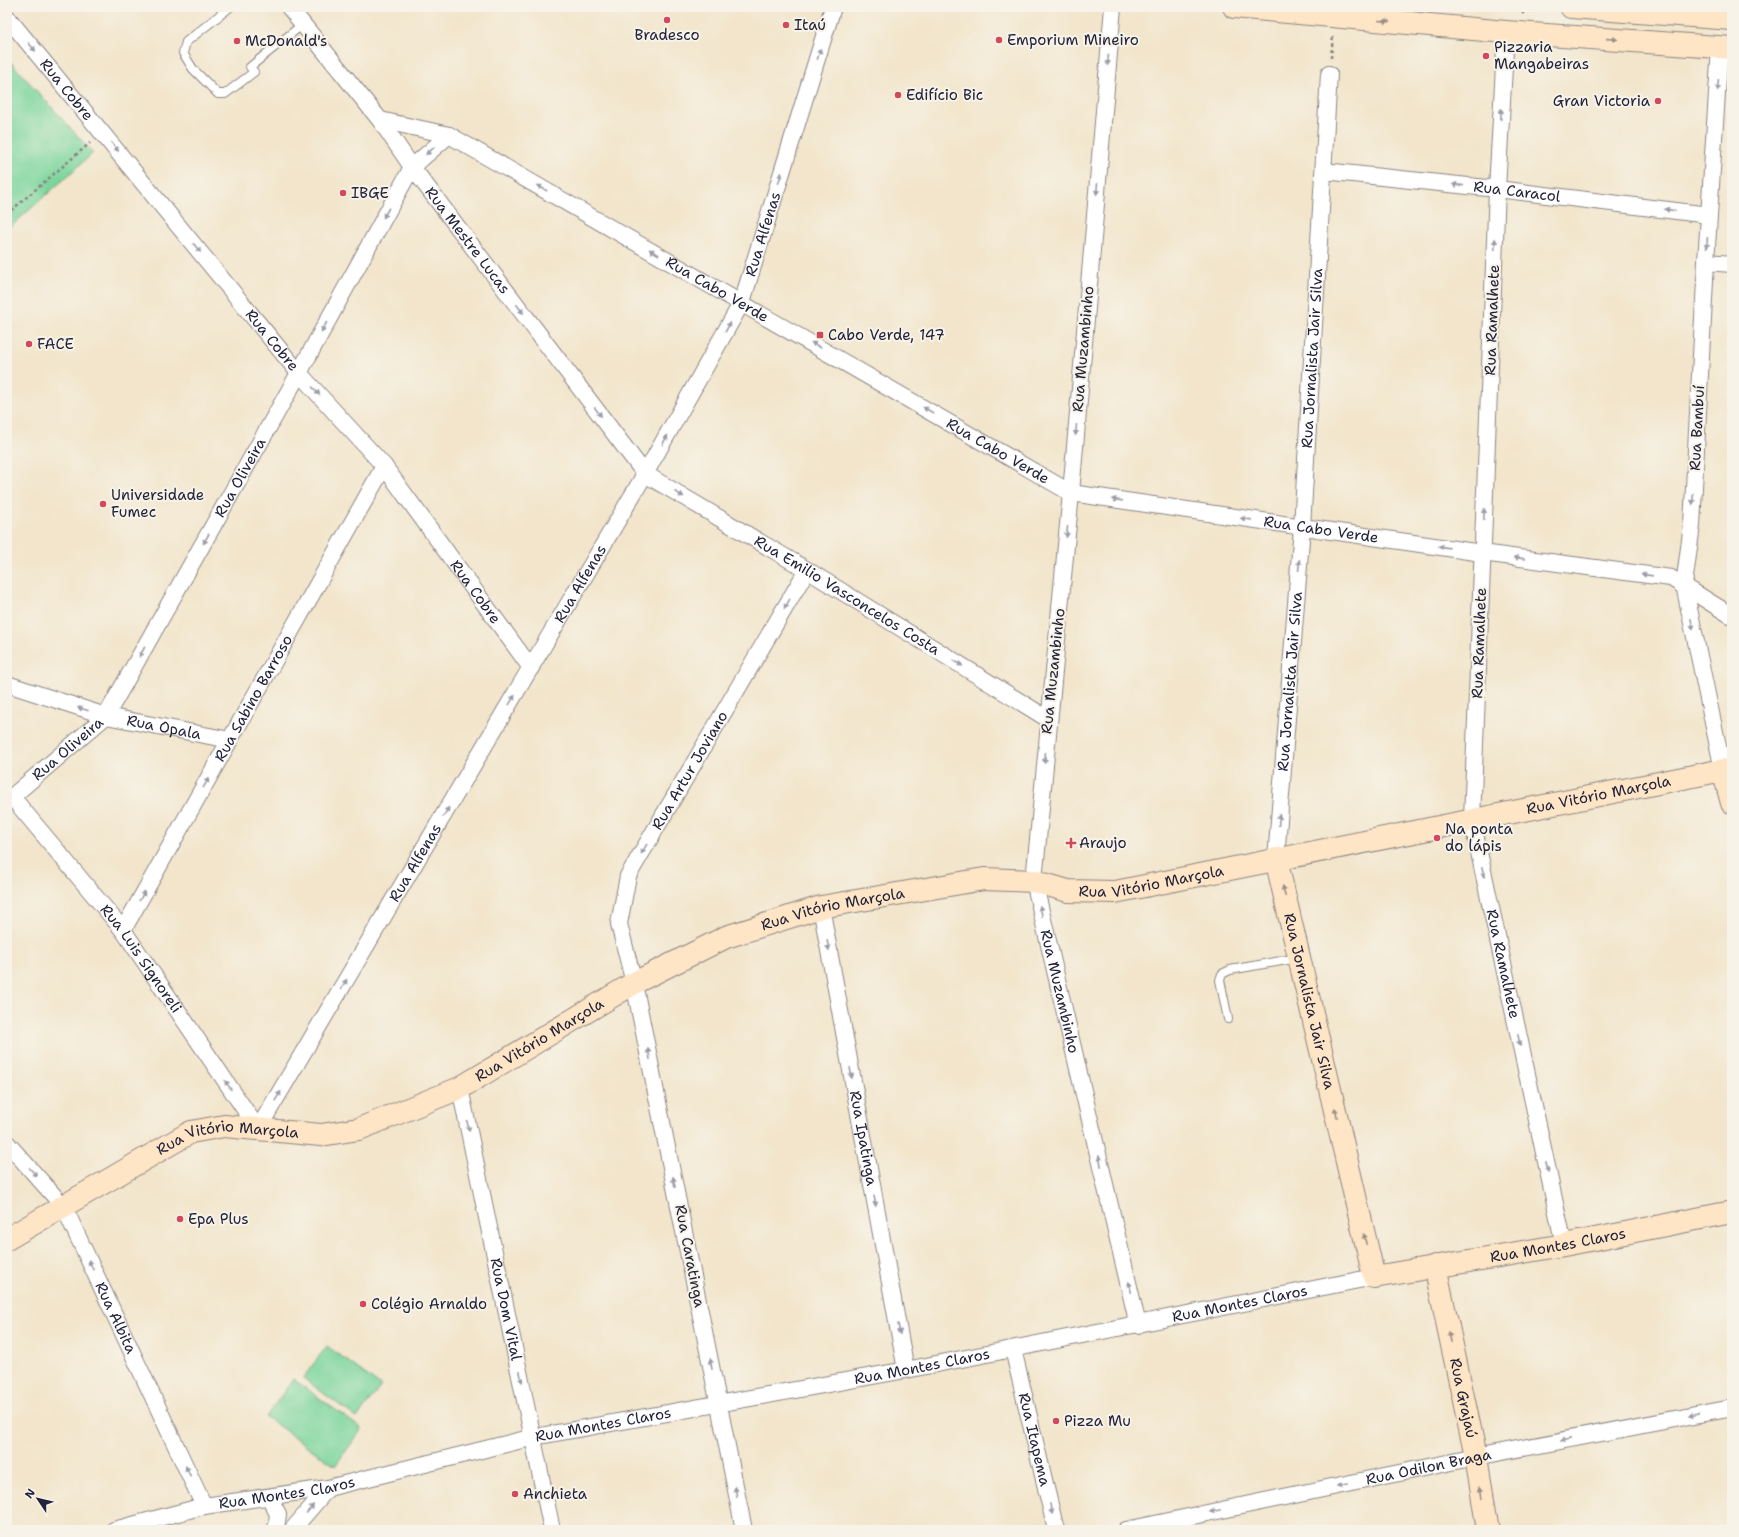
<svg xmlns="http://www.w3.org/2000/svg" width="1739" height="1537" viewBox="0 0 1739 1537" font-family="'Shantell Sans',sans-serif">
<rect width="100%" height="100%" fill="#f7f3e8"/>
<filter id="ink" filterUnits="userSpaceOnUse"><feTurbulence type="fractalNoise" baseFrequency=".025" numOctaves="2"/><feDisplacementMap in="SourceGraphic" scale="8" xChannelSelector="R" yChannelSelector="G"/><feConvolveMatrix kernelMatrix="1 2 1 2 8 2 1 2 1" color-interpolation-filters="sRGB"/></filter>
<filter id="wash" filterUnits="userSpaceOnUse"><feTurbulence type="fractalNoise" baseFrequency=".012" numOctaves="4" result="noise"/><feDisplacementMap in="SourceGraphic" scale="16" xChannelSelector="R" yChannelSelector="G"/><feGaussianBlur stdDeviation="0.9" result="paint"/><feColorMatrix in="noise" values="0 0 0 0 0 0 0 0 0 0 0 0 0 0 0 0 0 1.4 0 .05"/><feComposite in="paint" operator="in"/></filter>
<g filter="url(#wash)">
<rect width="100%" height="100%" fill="#f2e5cb"/>
<g fill="#7bd59b" stroke="#4e7c6b">
<path d="M7 58 93 153 7 230Z"/>
<path d="M327 1346 381 1386 357 1418 303 1378Z"/>
<path d="M293 1379 362 1429 335 1466 266 1417Z"/>
</g>
</g>
<g filter="url(#ink)">
<g fill="none" stroke-linecap="round" stroke-linejoin="round">
<g stroke="#8a8483" stroke-width="10">
<g id="lane">
<path d="M230 7 186 42 183 53 193 69 218 94H225L254 72 250 67 303 24"/>
<path d="M1228 1019 1220 980 1222 974 1230 970 1298 958"/>
</g>
</g>
<g stroke="#8a8483" stroke-width="18">
<g id="street">
<path id="s1" d="M289 7 380 120 412 167 645 474 807 570 1048 719"/>
<path id="s2" d="M1113 7 1071 493 1034 881 1138 1325"/>
<path id="s3" d="M7 17 299 373 384 466 531 668"/>
<path id="s4" d="M1506 32 1497 189 1472 820 1564 1245"/>
<path d="M1720 47 1706 262 1692 525 1684 585 1723 770"/>
<path id="s5" d="M380 120 449 135 1071 493 1482 553 1671 578 1732 616"/>
<path id="s6" d="M1324 171 1497 189 1709 215"/>
<path d="M1706 262 1732 264"/>
<path id="s7" d="M7 684 106 716 230 740"/>
<path id="s8" d="M12 797 123 930 258 1129 645 474 742 302 833 7"/>
<path id="s9" d="M7 801 106 716 299 373 412 167 449 135"/>
<path id="s10" d="M1276 859 1302 527 1329 74"/>
<path id="s11" d="M821 907 906 1370"/>
<path id="s12" d="M123 930 384 466"/>
<path id="s13" d="M460 1088 552 1530"/>
<path id="s14" d="M7 1143 64 1207 204 1506"/>
<path id="s15" d="M1013 1349 1056 1530"/>
<path d="M269 1497 278 1514 276 1530"/>
<path id="s16" d="M114 1530 204 1506 328 1488 534 1437 906 1370 1374 1277"/>
<path d="M292 1530 328 1488"/>
<path id="s17" d="M744 1530 634 983 619 924 628 876 807 570"/>
<path id="s18" d="M1126 1530 1476 1457 1732 1408"/>
</g>
</g>
<g stroke="#8a8483" stroke-width="24">
<g id="secondary">
<path d="M1234 7 1506 32 1732 48"/>
<path d="M1571 7 1732 19"/>
<path id="s19" d="M1276 859 1374 1277 1564 1245 1732 1212"/>
<path id="s20" d="M7 1239 191 1132 224 1126 321 1135 359 1129 460 1088 634 983 726 937 821 907 984 879 1034 881 1068 891 1115 892 1723 770 1732 803"/>
<path id="s21" d="M1435 1266 1476 1457 1488 1530"/>
</g>
</g>
<g stroke="#8a8483" stroke-width="2.5" stroke-dasharray="3 3" stroke-linecap="butt">
<path d="M1522 14 1528 7"/>
<path d="M1331 58 1333 35"/>
<path d="M7 214 90 143"/>
</g>
<use href="#lane" stroke="#fff" stroke-width="8"/>
<use href="#street" stroke="#fff" stroke-width="16"/>
<use href="#secondary" stroke="#fee5c5" stroke-width="22"/>
</g>
<defs><path id="oneway-solid" d="M-6-.8H1V-3.2L6.5 0L1 3.2V.8H-6Z"/></defs>
<g fill="#9b8d87">
<use href="#oneway-solid" transform="translate(1384 21) rotate(5)"/>
<use href="#oneway-solid" transform="translate(1612 39) rotate(4)"/>
<use href="#oneway-solid" transform="translate(1284 891) rotate(-103)"/>
<use href="#oneway-solid" transform="translate(1336 1113) rotate(-103)"/>
<use href="#oneway-solid" transform="translate(1365 1239) rotate(-103)"/>
<use href="#oneway-solid" transform="translate(1450 1337) rotate(-102)"/>
<use href="#oneway-solid" transform="translate(1481 1492) rotate(-99)"/>
</g>
<g fill="#9c9ca7">
<use href="#oneway-solid" transform="translate(32 47) rotate(50)"/>
<use href="#oneway-solid" transform="translate(819 54) rotate(-73)"/>
<use href="#oneway-solid" transform="translate(1108 60) rotate(95)"/>
<use href="#oneway-solid" transform="translate(1718 85) rotate(94)"/>
<use href="#oneway-solid" transform="translate(1501 114) rotate(-87)"/>
<use href="#oneway-solid" transform="translate(115 147) rotate(51)"/>
<use href="#oneway-solid" transform="translate(430 151) rotate(139)"/>
<use href="#oneway-solid" transform="translate(780 178) rotate(-73)"/>
<use href="#oneway-solid" transform="translate(1458 185) rotate(-174)"/>
<use href="#oneway-solid" transform="translate(542 188) rotate(-150)"/>
<use href="#oneway-solid" transform="translate(1097 189) rotate(95)"/>
<use href="#oneway-solid" transform="translate(1670 210) rotate(-173)"/>
<use href="#oneway-solid" transform="translate(386 213) rotate(119)"/>
<use href="#oneway-solid" transform="translate(1707 243) rotate(94)"/>
<use href="#oneway-solid" transform="translate(1495 244) rotate(-88)"/>
<use href="#oneway-solid" transform="translate(197 248) rotate(51)"/>
<use href="#oneway-solid" transform="translate(654 252) rotate(-150)"/>
<use href="#oneway-solid" transform="translate(520 309) rotate(53)"/>
<use href="#oneway-solid" transform="translate(324 327) rotate(119)"/>
<use href="#oneway-solid" transform="translate(728 327) rotate(-61)"/>
<use href="#oneway-solid" transform="translate(816 345) rotate(-150)"/>
<use href="#oneway-solid" transform="translate(316 391) rotate(48)"/>
<use href="#oneway-solid" transform="translate(928 410) rotate(-150)"/>
<use href="#oneway-solid" transform="translate(598 412) rotate(53)"/>
<use href="#oneway-solid" transform="translate(1076 430) rotate(95)"/>
<use href="#oneway-solid" transform="translate(665 440) rotate(-61)"/>
<use href="#oneway-solid" transform="translate(679 494) rotate(31)"/>
<use href="#oneway-solid" transform="translate(1693 499) rotate(93)"/>
<use href="#oneway-solid" transform="translate(1117 500) rotate(-172)"/>
<use href="#oneway-solid" transform="translate(1484 514) rotate(-88)"/>
<use href="#oneway-solid" transform="translate(1246 519) rotate(-172)"/>
<use href="#oneway-solid" transform="translate(1067 532) rotate(96)"/>
<use href="#oneway-solid" transform="translate(206 539) rotate(119)"/>
<use href="#oneway-solid" transform="translate(1444 547) rotate(-172)"/>
<use href="#oneway-solid" transform="translate(1519 558) rotate(-172)"/>
<use href="#oneway-solid" transform="translate(1299 565) rotate(-86)"/>
<use href="#oneway-solid" transform="translate(1647 575) rotate(-172)"/>
<use href="#oneway-solid" transform="translate(787 604) rotate(120)"/>
<use href="#oneway-solid" transform="translate(1692 624) rotate(78)"/>
<use href="#oneway-solid" transform="translate(142 652) rotate(119)"/>
<use href="#oneway-solid" transform="translate(958 663) rotate(32)"/>
<use href="#oneway-solid" transform="translate(512 700) rotate(-59)"/>
<use href="#oneway-solid" transform="translate(83 709) rotate(-162)"/>
<use href="#oneway-solid" transform="translate(1045 758) rotate(95)"/>
<use href="#oneway-solid" transform="translate(206 783) rotate(-60)"/>
<use href="#oneway-solid" transform="translate(446 812) rotate(-59)"/>
<use href="#oneway-solid" transform="translate(1279 820) rotate(-86)"/>
<use href="#oneway-solid" transform="translate(644 849) rotate(120)"/>
<use href="#oneway-solid" transform="translate(1483 872) rotate(78)"/>
<use href="#oneway-solid" transform="translate(142 896) rotate(-60)"/>
<use href="#oneway-solid" transform="translate(1041 911) rotate(-103)"/>
<use href="#oneway-solid" transform="translate(828 945) rotate(80)"/>
<use href="#oneway-solid" transform="translate(344 984) rotate(-59)"/>
<use href="#oneway-solid" transform="translate(1519 1040) rotate(78)"/>
<use href="#oneway-solid" transform="translate(649 1054) rotate(-101)"/>
<use href="#oneway-solid" transform="translate(851 1073) rotate(80)"/>
<use href="#oneway-solid" transform="translate(228 1085) rotate(-124)"/>
<use href="#oneway-solid" transform="translate(278 1096) rotate(-59)"/>
<use href="#oneway-solid" transform="translate(468 1126) rotate(78)"/>
<use href="#oneway-solid" transform="translate(1100 1161) rotate(-103)"/>
<use href="#oneway-solid" transform="translate(1547 1167) rotate(78)"/>
<use href="#oneway-solid" transform="translate(33 1172) rotate(48)"/>
<use href="#oneway-solid" transform="translate(674 1182) rotate(-101)"/>
<use href="#oneway-solid" transform="translate(875 1201) rotate(80)"/>
<use href="#oneway-solid" transform="translate(91 1265) rotate(-115)"/>
<use href="#oneway-solid" transform="translate(1130 1287) rotate(-103)"/>
<use href="#oneway-solid" transform="translate(899 1329) rotate(80)"/>
<use href="#oneway-solid" transform="translate(711 1364) rotate(-101)"/>
<use href="#oneway-solid" transform="translate(521 1377) rotate(78)"/>
<use href="#oneway-solid" transform="translate(1694 1415) rotate(169)"/>
<use href="#oneway-solid" transform="translate(1566 1440) rotate(169)"/>
<use href="#oneway-solid" transform="translate(188 1471) rotate(-115)"/>
<use href="#oneway-solid" transform="translate(1343 1485) rotate(168)"/>
<use href="#oneway-solid" transform="translate(736 1492) rotate(-101)"/>
<use href="#oneway-solid" transform="translate(310 1509) rotate(-50)"/>
<use href="#oneway-solid" transform="translate(1051 1509) rotate(77)"/>
<use href="#oneway-solid" transform="translate(1215 1511) rotate(168)"/>
</g>
</g>
<g fill="#d1495b" stroke="#f7f3e8" stroke-width="1.5">
<circle cx="667" cy="20" r="4"/>
<circle cx="786" cy="25" r="4"/>
<circle cx="999" cy="40" r="4"/>
<circle cx="237" cy="41" r="4"/>
<circle cx="1486" cy="56" r="4"/>
<circle cx="898" cy="95" r="4"/>
<circle cx="1658" cy="101" r="4"/>
<circle cx="343" cy="193" r="4"/>
<rect x="816" y="331" width="8" height="8" rx="2"/>
<circle cx="29" cy="344" r="4"/>
<circle cx="103" cy="504" r="4"/>
<circle cx="1437" cy="838" r="4"/>
<path d="M1069 837h4v4h4v4h-4v4h-4v-4h-4v-4h4z"/>
<circle cx="180" cy="1219" r="4"/>
<circle cx="363" cy="1304" r="4"/>
<circle cx="1056" cy="1421" r="4"/>
<circle cx="515" cy="1494" r="4"/>
</g>
<g text-anchor="middle" dominant-baseline="central" stroke-width="4" stroke-linejoin="round" paint-order="stroke">
<g font-size="15" fill="#22223b" stroke="#f7f3e8" text-anchor="start">
<text x="794" y="25">Itaú</text>
<text x="667" y="35" text-anchor="middle">Bradesco</text>
<text x="1007" y="40">Emporium Mineiro</text>
<text x="245" y="41">McDonald's</text>
<text x="1494" y="47">Pizzaria<tspan x="1494" dy="17">Mangabeiras</tspan></text>
<text x="906" y="95">Edifício Bic</text>
<text x="1650" y="101" text-anchor="end">Gran Victoria</text>
<text x="351" y="193">IBGE</text>
<text x="828" y="335">Cabo Verde, 147</text>
<text x="37" y="344">FACE</text>
<text x="111" y="495">Universidade<tspan x="111" dy="17">Fumec</tspan></text>
<text x="1445" y="829">Na ponta<tspan x="1445" dy="17">do lápis</tspan></text>
<text x="1079" y="843">Araujo</text>
<text x="188" y="1219">Epa Plus</text>
<text x="371" y="1304">Colégio Arnaldo</text>
<text x="1064" y="1421">Pizza Mu</text>
<text x="523" y="1494">Anchieta</text>
</g>
<g font-size="15" fill="#22223b" stroke="#f7f3e8">
<text stroke="none"><textPath href="#s3" startOffset="94">Rua Cobre</textPath></text>
<text stroke="none"><textPath href="#s6" startOffset="194">Rua Caracol</textPath></text>
<text stroke="none"><textPath href="#s8" startOffset="1443">Rua Alfenas</textPath></text>
<text stroke="none"><textPath href="#s1" startOffset="294">Rua Mestre Lucas</textPath></text>
<text stroke="none"><textPath href="#s5" startOffset="380">Rua Cabo Verde</textPath></text>
<text transform="translate(1492 320) rotate(-88)">Rua Ramalhete</text>
<text stroke="none"><textPath href="#s3" startOffset="418">Rua Cobre</textPath></text>
<text transform="translate(1083 349) rotate(-85)">Rua Muzambinho</text>
<text stroke="none"><textPath href="#s10" startOffset="502">Rua Jornalista Jair Silva</textPath></text>
<text transform="translate(1697 428) rotate(-87)">Rua Bambuí</text>
<text stroke="none"><textPath href="#s5" startOffset="704">Rua Cabo Verde</textPath></text>
<text stroke="none"><textPath href="#s9" startOffset="404">Rua Oliveira</textPath></text>
<text stroke="none"><textPath href="#s5" startOffset="1041">Rua Cabo Verde</textPath></text>
<text stroke="none"><textPath href="#s8" startOffset="1047">Rua Alfenas</textPath></text>
<text stroke="none"><textPath href="#s3" startOffset="742">Rua Cobre</textPath></text>
<text stroke="none"><textPath href="#s1" startOffset="823">Rua Emilio Vasconcelos Costa</textPath></text>
<text transform="translate(1479 643) rotate(-88)">Rua Ramalhete</text>
<text transform="translate(1053 671) rotate(-84)">Rua Muzambinho</text>
<text stroke="none"><textPath href="#s10" startOffset="178">Rua Jornalista Jair Silva</textPath></text>
<text stroke="none"><textPath href="#s12" startOffset="266">Rua Sabino Barroso</textPath></text>
<text stroke="none"><textPath href="#s7" startOffset="163">Rua Opala</textPath></text>
<text stroke="none"><textPath href="#s9" startOffset="80">Rua Oliveira</textPath></text>
<text stroke="none"><textPath href="#s17" startOffset="790">Rua Artur Joviano</textPath></text>
<text stroke="none"><textPath href="#s20" startOffset="1688">Rua Vitório Marçola</textPath></text>
<text stroke="none"><textPath href="#s8" startOffset="723">Rua Alfenas</textPath></text>
<text stroke="none"><textPath href="#s20" startOffset="1232">Rua Vitório Marçola</textPath></text>
<text stroke="none"><textPath href="#s20" startOffset="908">Rua Vitório Marçola</textPath></text>
<text stroke="none"><textPath href="#s8" startOffset="207">Rua Luis Signoreli</textPath></text>
<text stroke="none"><textPath href="#s4" startOffset="936">Rua Ramalhete</textPath></text>
<text stroke="none"><textPath href="#s2" startOffset="991">Rua Muzambinho</textPath></text>
<text stroke="none"><textPath href="#s19" startOffset="146">Rua Jornalista Jair Silva</textPath></text>
<text stroke="none"><textPath href="#s20" startOffset="584">Rua Vitório Marçola</textPath></text>
<text stroke="none"><textPath href="#s11" startOffset="235">Rua Ipatinga</textPath></text>
<text stroke="none"><textPath href="#s20" startOffset="248">Rua Vitório Marçola</textPath></text>
<text stroke="none"><textPath href="#s19" startOffset="616">Rua Montes Claros</textPath></text>
<text transform="translate(690 1256) rotate(79)">Rua Caratinga</text>
<text stroke="none"><textPath href="#s16" startOffset="1149">Rua Montes Claros</textPath></text>
<text stroke="none"><textPath href="#s13" startOffset="226">Rua Dom Vital</textPath></text>
<text stroke="none"><textPath href="#s14" startOffset="208">Rua Albita</textPath></text>
<text stroke="none"><textPath href="#s16" startOffset="825">Rua Montes Claros</textPath></text>
<text stroke="none"><textPath href="#s21" startOffset="135">Rua Grajaú</textPath></text>
<text stroke="none"><textPath href="#s16" startOffset="501">Rua Montes Claros</textPath></text>
<text stroke="none"><textPath href="#s15" startOffset="93">Rua Itapema</textPath></text>
<text stroke="none"><textPath href="#s18" startOffset="309">Rua Odilon Braga</textPath></text>
<text stroke="none"><textPath href="#s16" startOffset="177">Rua Montes Claros</textPath></text>
</g>
</g>
<rect width="1739" height="1537" fill="none" stroke="#f7f3e8" stroke-width="24"/>
<g transform="translate(38 1499) rotate(305)" stroke="#f7f3e8" stroke-width="3" paint-order="stroke">
<path d="M0-3L7 15L0 10L-7 15Z" fill="#22223b"/>
<text y="-6" font-size="11" font-weight="bold" text-anchor="middle" fill="#22223b">N</text>
</g>
</svg>
